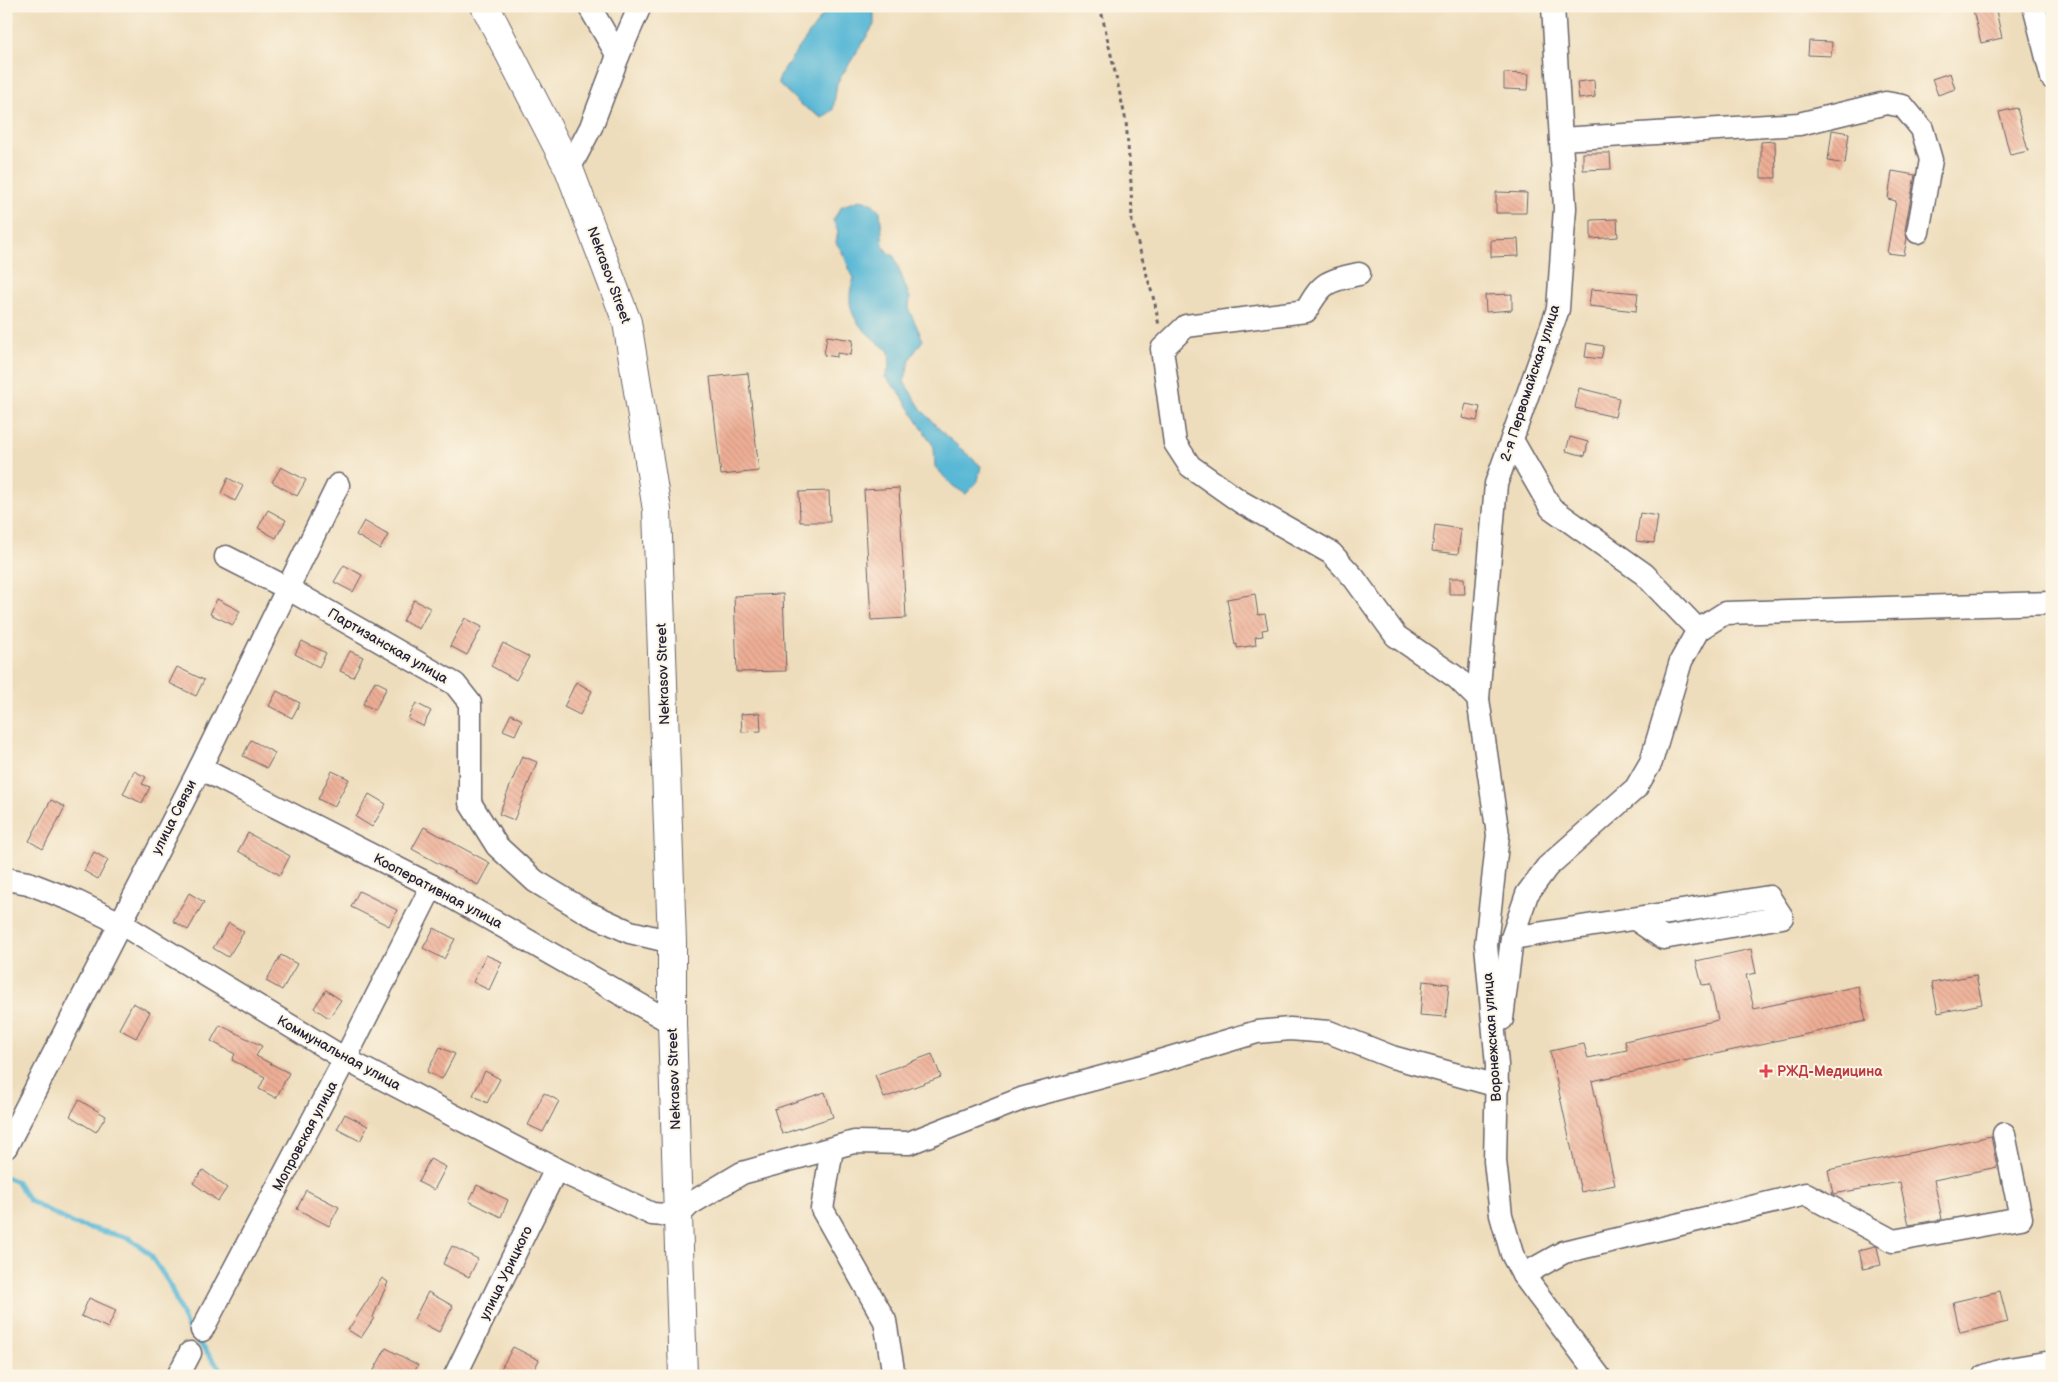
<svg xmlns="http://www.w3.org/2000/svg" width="2058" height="1382" viewBox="0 0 2058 1382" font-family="'Balsamiq Sans',sans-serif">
<defs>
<pattern id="building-back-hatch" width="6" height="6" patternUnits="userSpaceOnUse" patternTransform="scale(1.25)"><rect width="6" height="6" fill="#eeae95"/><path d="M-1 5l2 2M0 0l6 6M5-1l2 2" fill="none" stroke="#cc9581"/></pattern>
</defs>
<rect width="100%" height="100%" fill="#fcf5e5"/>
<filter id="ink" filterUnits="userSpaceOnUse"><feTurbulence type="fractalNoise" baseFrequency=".02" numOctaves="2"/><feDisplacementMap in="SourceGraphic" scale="10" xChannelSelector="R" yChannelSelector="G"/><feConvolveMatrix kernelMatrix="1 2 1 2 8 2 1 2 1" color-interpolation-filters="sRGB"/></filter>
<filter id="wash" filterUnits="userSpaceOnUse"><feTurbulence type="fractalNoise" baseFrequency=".0096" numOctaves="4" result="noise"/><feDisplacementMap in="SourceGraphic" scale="20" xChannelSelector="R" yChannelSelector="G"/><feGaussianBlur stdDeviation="1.12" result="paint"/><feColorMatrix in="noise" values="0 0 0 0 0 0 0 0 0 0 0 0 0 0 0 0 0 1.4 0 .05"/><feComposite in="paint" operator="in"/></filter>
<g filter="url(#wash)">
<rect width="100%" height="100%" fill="#eeddbc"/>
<g fill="#58b8d6" stroke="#3d6d88">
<path d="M829 6H865L874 13V25L837 83 833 110 822 118 800 104 778 83 779 76Z"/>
<path d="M860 200 872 203 880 211 883 245 887 252 894 256 910 298 909 310 923 340 911 357 904 382 922 410 945 435 981 466 978 481 966 494 953 486 935 467 934 447 899 392 885 377 890 365 889 351C872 338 849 322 850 298 850 291 852 284 854 278 846 265 846 255 836 243L838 231 833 220 842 206Z"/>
</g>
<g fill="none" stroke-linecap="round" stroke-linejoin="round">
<path stroke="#58b8d6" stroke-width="5" d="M6 1177 17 1182 29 1200 41 1207 74 1224 129 1238 149 1253 169 1283 188 1329 226 1376"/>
</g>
<g id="blocks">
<g fill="url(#building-back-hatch)">
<path d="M1972 6H1995L2002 38 1981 43Z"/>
<path d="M1809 41 1832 42 1831 56 1808 55Z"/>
<path d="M1504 73 1529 74 1528 90 1504 89Z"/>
<path d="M1950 73 1955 89 1938 95 1932 79Z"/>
<path d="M1594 80 1595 97 1579 99 1577 82Z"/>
<path d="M2017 108 2028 151 2010 155 1999 112Z"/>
<path d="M1832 130 1849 133 1845 164 1828 161Z"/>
<path d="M1775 141 1776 178H1761V142Z"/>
<path d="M1583 153H1610L1611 169 1583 170Z"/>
<path d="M1892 171 1915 175 1905 230 1907 238 1904 255 1887 253 1896 201 1888 199Z"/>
<path d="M1496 192 1527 193 1526 213H1496Z"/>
<path d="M1617 219 1618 237 1591 239V220Z"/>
<path d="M1518 239 1519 256 1491 257V240Z"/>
<path d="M1591 289 1638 293 1636 311 1589 306Z"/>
<path d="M1512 294V310L1486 312 1485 295Z"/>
<path d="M827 336 853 340 851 355 837 353V357L824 355Z"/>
<path d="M1587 343 1604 346 1601 359 1585 357Z"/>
<path d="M748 373 759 471 721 475 710 377Z"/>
<path d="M1579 388 1619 398 1615 417 1575 408Z"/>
<path d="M1466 404 1480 407 1477 421 1462 418Z"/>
<path d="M1570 437 1588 442 1585 456 1566 451Z"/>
<path d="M281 467 306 480 297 496 272 482Z"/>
<path d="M228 478 243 486 235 501 221 493Z"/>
<path d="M899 488 906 618 871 620 864 490Z"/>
<path d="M829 491 830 522H800L799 492Z"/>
<path d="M268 510 286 520 276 538 258 528Z"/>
<path d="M1640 513 1658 516 1654 543 1636 541Z"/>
<path d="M364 521 388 535 380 549 356 535Z"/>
<path d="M1435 525 1461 529 1458 554 1432 551Z"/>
<path d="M344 565 362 575 353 592 334 582Z"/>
<path d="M1449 578H1464L1465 594H1449Z"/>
<path d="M783 594 786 671 737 672 734 596Z"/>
<path d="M1255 594 1258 615 1265 614 1268 629 1262 630 1263 636 1255 637 1256 645 1237 648V644L1235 645 1227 599Z"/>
<path d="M217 599 240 611 233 625 210 614Z"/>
<path d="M414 600 430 608 419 629 403 621Z"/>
<path d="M465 618 482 627 467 655 450 646Z"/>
<path d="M302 641 326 653 319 667 295 654Z"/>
<path d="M503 643 529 657 516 680 491 666Z"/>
<path d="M350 651 363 657 353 677 340 671Z"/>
<path d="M177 667 204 680 196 696 169 683Z"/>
<path d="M375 681 387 687 375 710 363 704Z"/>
<path d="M576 682 592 691 580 715 564 707Z"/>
<path d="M277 691 300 703 292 718 269 706Z"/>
<path d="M416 703 431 711 423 726 408 719Z"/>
<path d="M760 713 761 731 742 732 741 714Z"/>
<path d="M511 714 522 720 515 735 503 730Z"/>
<path d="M251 740 275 753 267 768 243 756Z"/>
<path d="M522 756 537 762 514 820 499 814Z"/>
<path d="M134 771 146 777 142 784 150 787 142 803 123 794Z"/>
<path d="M332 771 349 779 334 807 318 799Z"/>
<path d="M369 794 386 804 372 827 356 817Z"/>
<path d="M51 800 65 807 43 849 29 841Z"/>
<path d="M424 827 490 863 478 885 412 849Z"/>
<path d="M248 833 290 856 280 875 238 851Z"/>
<path d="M94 852 108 860 98 879 84 871Z"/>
<path d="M359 891 397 910 389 926 351 907Z"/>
<path d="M189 893 204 902 188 930 173 921Z"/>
<path d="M229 923 244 932 228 957 213 948Z"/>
<path d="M434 928 455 939 444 959 423 948Z"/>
<path d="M1751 949 1756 973 1746 975 1754 1009 1858 986 1866 1021 1592 1081 1615 1185 1581 1192 1550 1051 1584 1044 1588 1058 1627 1050 1625 1041 1718 1020 1710 984 1702 985 1696 961Z"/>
<path d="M281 955 297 964 282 990 266 981Z"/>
<path d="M486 955 502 962 489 990 473 982Z"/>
<path d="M1976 975 1982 1004 1938 1013 1932 983Z"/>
<path d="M1423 981 1449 984 1446 1017 1420 1015Z"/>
<path d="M326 990 341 1000 329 1018 314 1008Z"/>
<path d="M133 1003 150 1012 136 1038 119 1029Z"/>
<path d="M220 1025 262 1046 256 1056 289 1073 276 1098 259 1089 265 1077 232 1060 235 1054 211 1041Z"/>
<path d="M440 1047 455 1054 442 1079 427 1072Z"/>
<path d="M932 1054 941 1077 884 1098 875 1075Z"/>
<path d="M485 1071 500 1079 487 1103 473 1095Z"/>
<path d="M825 1092 833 1117 782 1134 774 1109Z"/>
<path d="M544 1093 559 1101 543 1132 528 1125Z"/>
<path d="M79 1100 106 1116 96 1132 70 1116Z"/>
<path d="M345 1114 368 1126 360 1141 337 1129Z"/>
<path d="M1991 1136 1997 1167 1934 1180 1942 1219 1909 1225 1900 1182 1833 1194 1828 1170Z"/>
<path d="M430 1159 446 1167 434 1190 418 1182Z"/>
<path d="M203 1170 227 1188 218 1201 193 1183Z"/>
<path d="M477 1185 508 1200 501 1217 469 1201Z"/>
<path d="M306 1190 339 1207 329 1226 297 1209Z"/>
<path d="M452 1246 478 1259 469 1277 443 1264Z"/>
<path d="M1875 1246 1877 1247 1881 1265 1863 1269 1859 1250Z"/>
<path d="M382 1278 388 1282 373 1317 374 1318 361 1338 348 1330Z"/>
<path d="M2000 1291 2008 1322 1960 1333 1953 1302Z"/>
<path d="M428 1292 453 1306 439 1332 414 1319Z"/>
<path d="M89 1298 116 1310 108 1328 81 1316Z"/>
<path d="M513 1347 539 1360 531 1376H497Z"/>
<path d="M386 1348 418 1365 412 1376H380L373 1372Z"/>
</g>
</g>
</g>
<g filter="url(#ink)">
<use href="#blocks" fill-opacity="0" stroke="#696368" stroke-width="1"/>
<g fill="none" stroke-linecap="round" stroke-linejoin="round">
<g stroke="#696368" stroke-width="25">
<g id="minor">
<path d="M1553 6 1565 208 1558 309 1496 484 1478 699 1498 835 1486 945 1497 1065 1495 1161 1501 1215 1512 1254 1523 1275 1599 1376"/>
<path d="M2034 6 2052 78"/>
<path d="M618 56 640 6"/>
<path d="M1561 139 1799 124 1886 103 1903 106 1922 129 1931 160 1918 232"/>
<path d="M569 169 591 127 618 56 589 6"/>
<path d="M1359 274C1327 281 1322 282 1306 311L1186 326 1162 349 1175 443 1190 466 1241 502 1331 553 1354 578 1396 636 1457 678 1478 699"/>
<path d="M1512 440 1551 508 1644 574 1698 630"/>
<path d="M226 557 287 588 455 684 470 703V803L497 846 535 881 586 912 630 932 672 942"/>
<path d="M200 768 432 886 672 1023"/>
<path d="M6 879 28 883 77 902 120 923 345 1059 556 1169 652 1214 678 1216 690 1204 742 1173 854 1142 909 1143 1024 1098 1143 1066 1257 1032 1290 1029 1329 1032 1392 1057 1498 1086"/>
<path d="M1512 938 1769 897 1782 917 1663 938 1635 919"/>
<path d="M1502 1019 1512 938 1527 894 1547 867 1636 788 1651 762 1681 661 1698 630 1725 613 2052 603"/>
<path d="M6 1147 200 768 338 485"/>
<path d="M832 1149 822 1209 885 1321 894 1376"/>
<path d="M1523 1275 1564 1252 1806 1194 1893 1241 2021 1218 2004 1134"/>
<path d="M202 1330 345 1059 432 886"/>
<path d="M178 1376 190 1353"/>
<path d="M455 1376 556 1169"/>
<path d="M1985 1376 2003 1370 2045 1363 2052 1365"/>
</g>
</g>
<g stroke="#696368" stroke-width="30">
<path id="major" d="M485 6 569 169 627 322 657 510 672 942V1023L683 1376"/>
</g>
<path stroke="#696368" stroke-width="3" stroke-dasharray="4 4" stroke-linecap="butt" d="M1100 6 1126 121 1131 183 1132 222 1155 304 1159 326"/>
<use href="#minor" stroke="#fff" stroke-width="22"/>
<use href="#major" stroke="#fff" stroke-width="28"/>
</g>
</g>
<path fill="#e0444e" stroke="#fcf5e5" stroke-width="2" d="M1763.5 1063.5h5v5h5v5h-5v5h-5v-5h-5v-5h5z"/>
<g text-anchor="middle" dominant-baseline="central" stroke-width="4" stroke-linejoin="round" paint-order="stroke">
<g font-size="14" fill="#22223b" stroke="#fcf5e5">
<text transform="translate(609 275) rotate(70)">Nekrasov Street</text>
<text transform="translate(1530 383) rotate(-72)">2-я Первомайская улица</text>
<text transform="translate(388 646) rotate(30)">Партизанская улица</text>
<text transform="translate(663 674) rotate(-92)">Nekrasov Street</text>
<text transform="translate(174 817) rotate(-63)">улица Связи</text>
<text transform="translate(438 891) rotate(28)">Кооперативная улица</text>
<text transform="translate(1492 1037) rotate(-94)">Воронежская улица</text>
<text transform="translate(339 1053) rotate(29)">Коммунальная улица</text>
<text transform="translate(674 1079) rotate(-92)">Nekrasov Street</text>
<text transform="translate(305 1136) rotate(-62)">Мопровская улица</text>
<text transform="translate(506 1273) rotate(-64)">улица Урицкого</text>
</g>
<g font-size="14" font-weight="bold" fill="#be3a42" stroke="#fcf5e5" text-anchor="start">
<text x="1777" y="1071">РЖД-Медицина</text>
</g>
</g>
<rect width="2058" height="1382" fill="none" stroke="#fcf5e5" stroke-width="25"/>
</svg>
